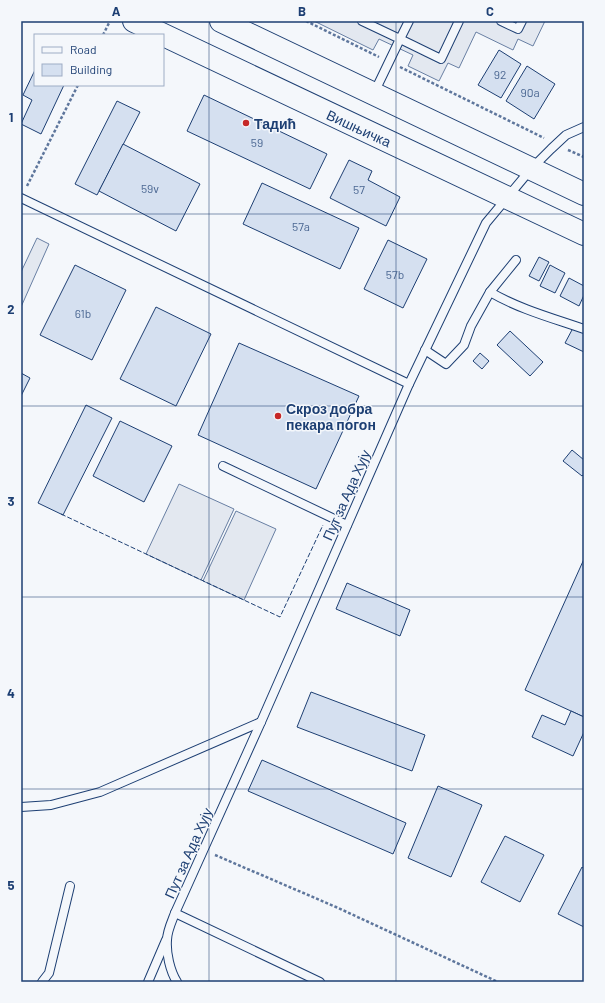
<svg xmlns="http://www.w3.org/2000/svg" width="605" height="1003" viewBox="0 0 605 1003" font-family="Barlow,sans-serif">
<rect width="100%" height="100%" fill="#f4f7fb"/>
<g fill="#e3e8f0" stroke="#687fa3">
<path d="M314 21H545L533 46 518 39 513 50 476 32 459 68 448 63 439 81 408 66 413 55 379 39 373 50Z"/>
<path d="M37 238 49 244 21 307V272Z"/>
<path d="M179 484 234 509 201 580 146 554Z"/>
<path d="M236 511 276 529 244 600 203 581Z"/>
</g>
<g fill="#d5e0f0" stroke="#1d3f73">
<path d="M499 50 521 64 501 98 478 85Z"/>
<path d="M527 66 555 84 534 119 506 101Z"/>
<path d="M35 70V85H64L41 134 21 124 32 100 23 95Z"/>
<path d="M204 95 327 154 310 189 187 131Z"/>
<path d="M117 101 140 112 97 195 75 184Z"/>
<path d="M123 144 200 184 176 231 99 191Z"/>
<path d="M349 160 372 171 368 180 400 197 386 226 330 198Z"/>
<path d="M262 183 359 228 340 269 243 224Z"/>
<path d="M388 240 427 259 403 308 364 289Z"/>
<path d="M539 257 549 262 539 281 529 276Z"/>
<path d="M75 265 126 290 92 360 40 335Z"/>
<path d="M550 265 565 273 555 293 540 286Z"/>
<path d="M569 278 584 286V295L579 306 560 296Z"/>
<path d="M156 307 211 334 176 406 120 379Z"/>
<path d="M573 328 584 333V352L565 343Z"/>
<path d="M510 331 543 362 530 376 497 345Z"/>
<path d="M239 343 359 396 316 489 198 435Z"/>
<path d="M480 353 489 361 482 369 473 361Z"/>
<path d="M21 373 30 378 21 396Z"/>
<path d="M86 405 112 418 63 515 38 503Z"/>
<path d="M120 421 172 446 144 502 93 476Z"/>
<path d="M572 450 584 460V474L582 476 563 461Z"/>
<path d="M584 559V717L525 690Z"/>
<path d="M347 583 410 610 400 636 336 609Z"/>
<path d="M311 692 425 735 412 771 297 727Z"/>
<path d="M571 711 584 717V732L573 756 532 737 542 715 565 725Z"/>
<path d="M262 760 406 823 393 854 248 791Z"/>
<path d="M438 786 482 805 451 877 408 858Z"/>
<path d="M505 836 544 855 520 902 481 882Z"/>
<path d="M582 867 584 869V927L558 914Z"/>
</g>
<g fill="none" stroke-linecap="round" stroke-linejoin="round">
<g stroke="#1d3f73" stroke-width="10">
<g id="lane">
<path d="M362 21 400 39 374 93"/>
<path d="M409 21 400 39 441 59 459 21"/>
<path d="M501 21 518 29 522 21"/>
<path d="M21 198 409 384"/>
<path d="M490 292 516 260"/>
<path d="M425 350 446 364 464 345 471 326 490 292C519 309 552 318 584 329"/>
<path d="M223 466 347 525"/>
<path d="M21 807 51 805 100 792 261 722"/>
<path d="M175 913 320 982"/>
<path d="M42 982 49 973 70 886"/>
<path d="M148 982 166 940"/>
<path d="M177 982C170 971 166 953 167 940 167 931 172 921 175 913L261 722 409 384 486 223 531 169 551 149 566 135 584 127"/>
</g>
</g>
<g stroke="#1d3f73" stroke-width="24">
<g id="secondary">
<path d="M134 21 584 234"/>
<path d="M221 21 584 194"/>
</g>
</g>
<g stroke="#5e769c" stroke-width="2.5" stroke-dasharray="3 2" stroke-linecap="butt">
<path d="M306 21 379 57"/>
<path d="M103 35 110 21"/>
<path d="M400 67 544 138"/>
<path d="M568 150 584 157"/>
<path d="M27 186 78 85"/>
<path d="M215 855 336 907 498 982"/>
</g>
<use href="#lane" stroke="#f4f7fb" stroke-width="8"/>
<use href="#secondary" stroke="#f4f7fb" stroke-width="22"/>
<path stroke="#1d3f73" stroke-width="1" stroke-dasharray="5 2" stroke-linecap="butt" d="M61 514 280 617 323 525"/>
</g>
<path fill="none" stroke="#1d3f73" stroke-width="1" stroke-opacity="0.55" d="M209 21V982M396 21V982M21 214H584M21 406H584M21 597H584M21 789H584"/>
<g fill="#c62828" stroke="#f4f7fb" stroke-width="1.5">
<circle cx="246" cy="123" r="4"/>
<circle cx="278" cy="416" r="4"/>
</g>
<g text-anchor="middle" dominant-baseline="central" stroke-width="3" stroke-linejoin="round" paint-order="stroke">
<g font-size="12" fill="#4b6792">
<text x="500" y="74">92</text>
<text x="530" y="92">90a</text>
<text x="257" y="142">59</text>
<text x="150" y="188">59v</text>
<text x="359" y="189">57</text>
<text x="301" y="226">57a</text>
<text x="395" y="274">57b</text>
<text x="83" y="313">61b</text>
</g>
<g font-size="14" font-weight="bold" fill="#1d3f73" stroke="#f4f7fb" text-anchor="start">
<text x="254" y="123">Тадић</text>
<text x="286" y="408">Скроз добра<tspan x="286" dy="16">пекара погон</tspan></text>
</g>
<g font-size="14" fill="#1d3f73" stroke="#f4f7fb">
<text transform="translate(359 128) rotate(25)">Вишњичка</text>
<text transform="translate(346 495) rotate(-66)">Пут за Ада Хују</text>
<text transform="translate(188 853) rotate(-66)">Пут за Ада Хују</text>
</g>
</g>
<rect width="605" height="1003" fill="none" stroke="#f4f7fb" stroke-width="44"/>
<rect x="34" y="34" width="130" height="52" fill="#f4f7fb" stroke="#9eadc5"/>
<rect x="42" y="47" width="20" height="6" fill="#f4f7fb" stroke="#9eadc5"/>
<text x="70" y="54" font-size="12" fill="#1d3f73">Road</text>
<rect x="42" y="64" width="20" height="12" fill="#d5e0f0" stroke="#9eadc5"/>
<text x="70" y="74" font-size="12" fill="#1d3f73">Building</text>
<rect x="22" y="22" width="561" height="959" fill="none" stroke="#1d3f73" stroke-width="1.5"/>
<g font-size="13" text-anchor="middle" font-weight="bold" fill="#1d3f73">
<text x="116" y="16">A</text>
<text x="302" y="16">B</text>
<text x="490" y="16">C</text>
<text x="11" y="122">1</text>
<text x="11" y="314">2</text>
<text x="11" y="506">3</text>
<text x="11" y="698">4</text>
<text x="11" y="890">5</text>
</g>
</svg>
